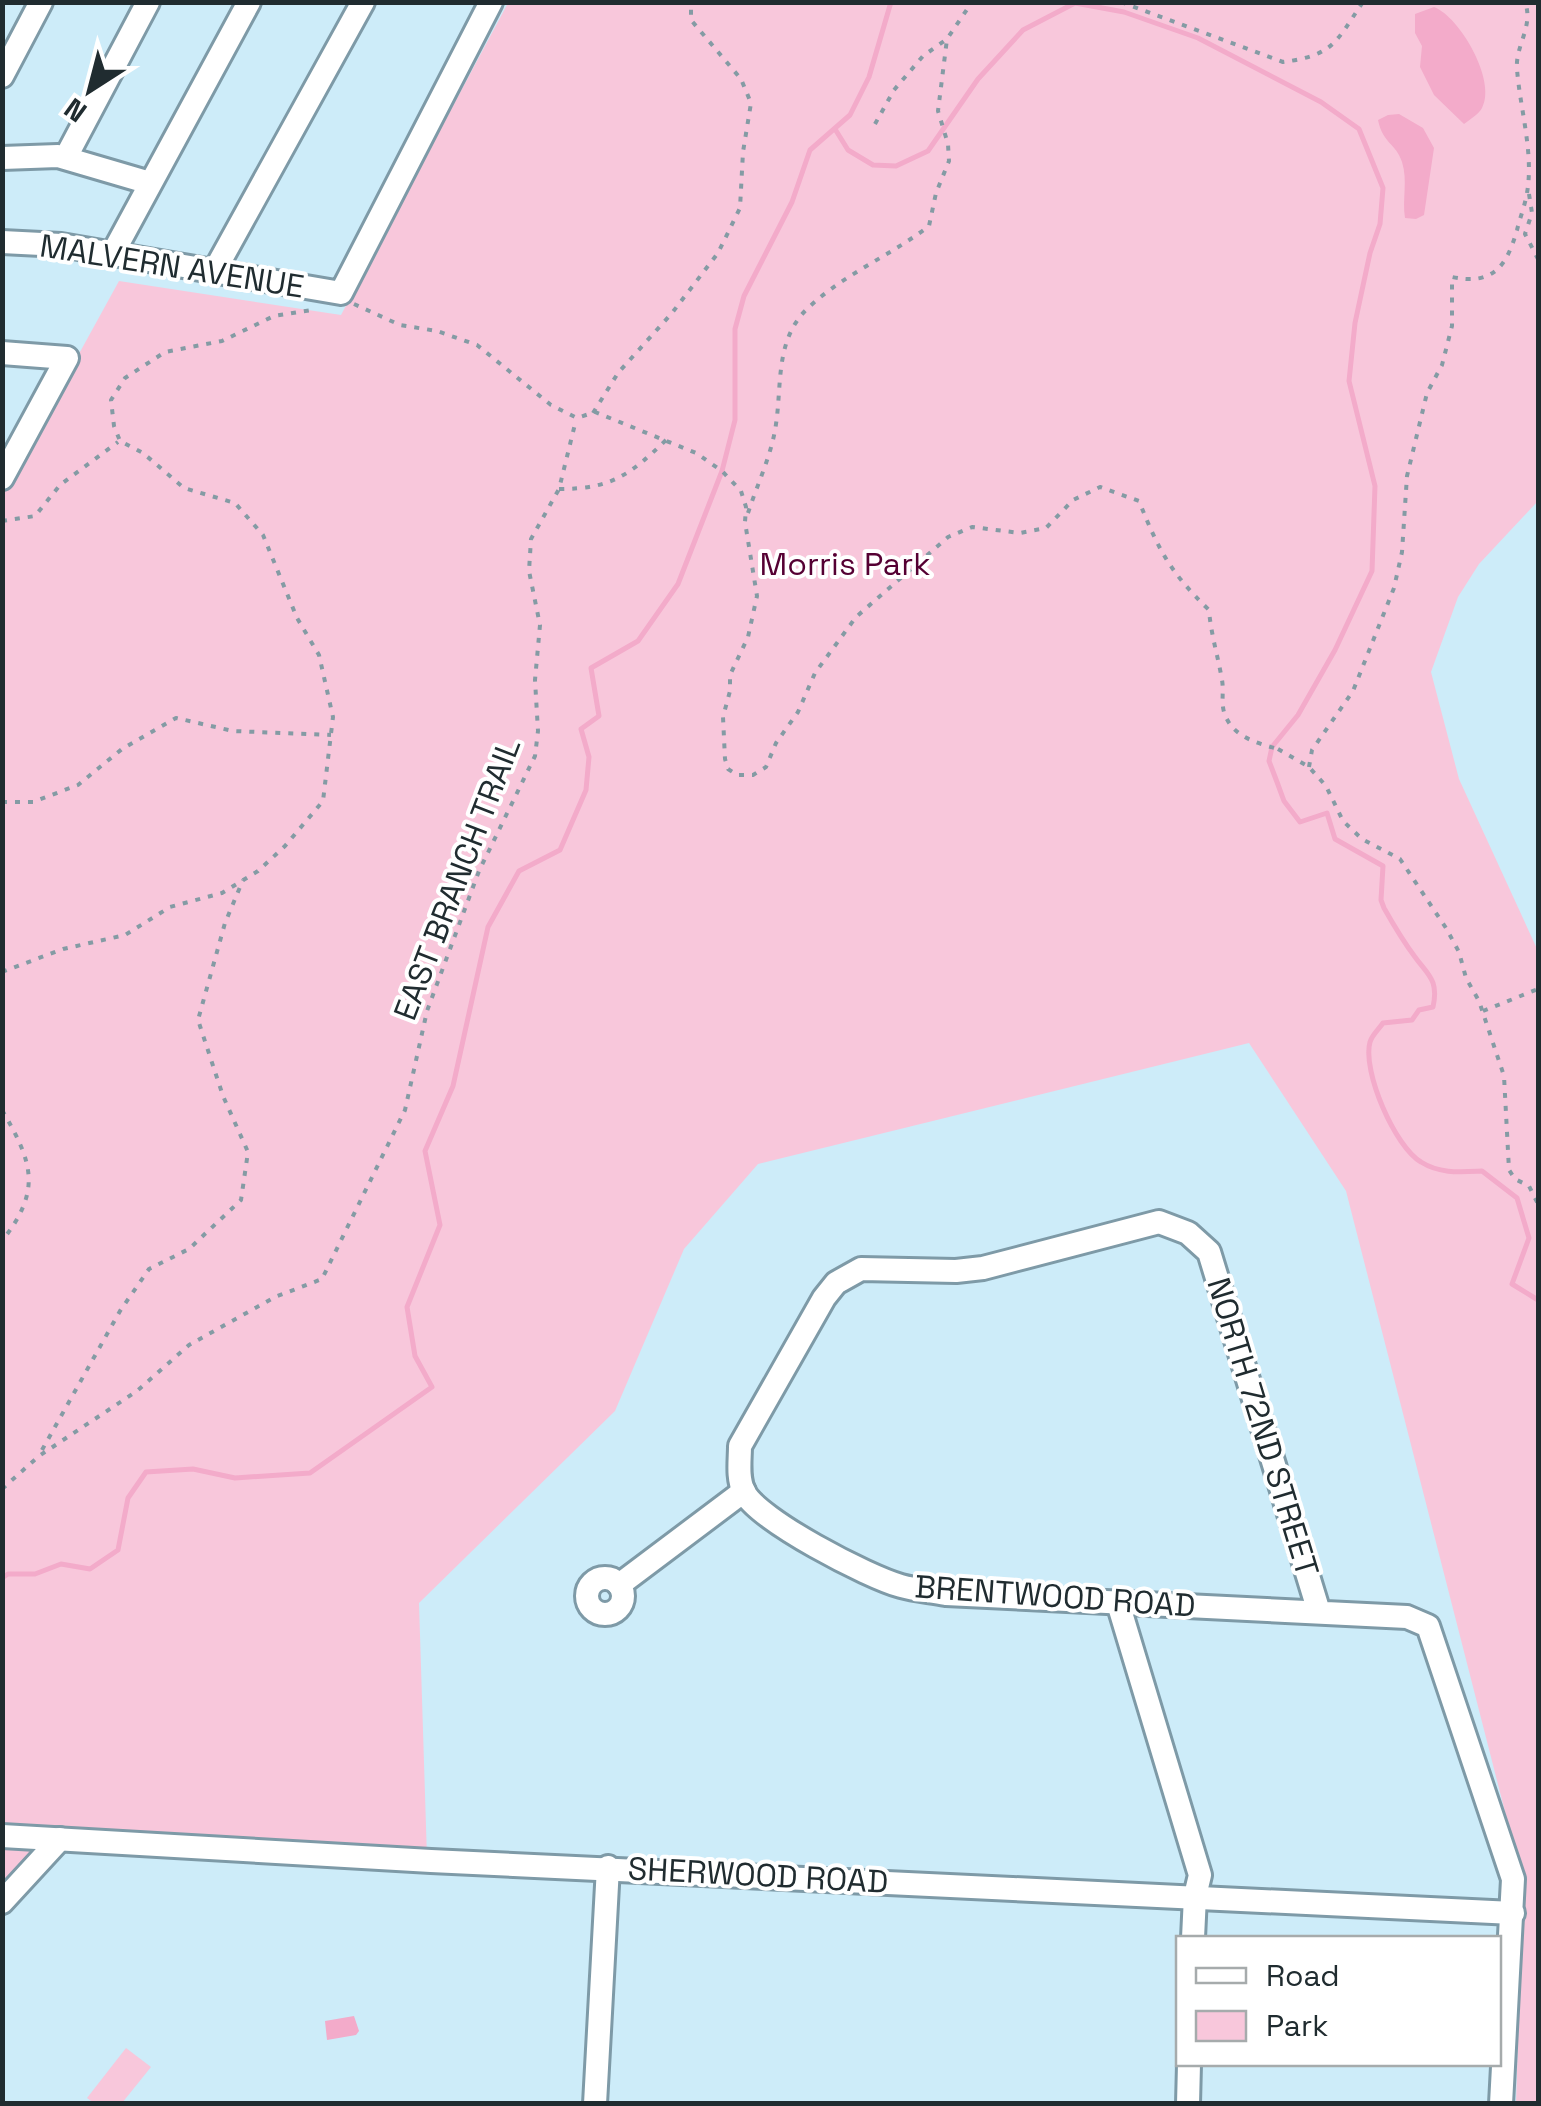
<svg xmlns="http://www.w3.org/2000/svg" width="1541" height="2106" viewBox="0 0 1541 2106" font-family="'Space Grotesk',sans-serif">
<rect width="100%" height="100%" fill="#cdecf9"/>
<g fill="#f8c7db">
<path d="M508 3H1538V501L1479 564 1458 597 1431 672 1459 779 1538 951V2103H1516L1523 1882 1346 1191 1249 1043 758 1164 684 1249 615 1411 419 1603 427 1858 61 1835 3 1897V492L119 281 341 315Z"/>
<path d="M126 2048 151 2067 122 2103H94L87 2098Z"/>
</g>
<g fill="#f3abca">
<path d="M1434 7C1460 17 1497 81 1482 108 1479 114 1469 120 1464 124L1434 95 1420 67 1422 46 1415 33V14Z"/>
<path d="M1399 114 1423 128 1434 148 1424 215 1416 219 1405 218C1402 199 1408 181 1402 162 1396 143 1383 144 1378 120L1388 115Z"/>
<path d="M354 2016 359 2031 356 2035 327 2040 325 2021Z"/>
</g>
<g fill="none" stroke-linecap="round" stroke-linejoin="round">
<g stroke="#f3abca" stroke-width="5">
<path d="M835 129 848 150 873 165 896 166 928 151 978 79 1023 30 1075 3 1124 12 1198 38 1321 102 1359 129 1383 188 1380 224 1370 253 1355 323 1349 381 1375 486 1372 571 1335 650 1298 715 1272 747 1269 761 1277 782 1284 801 1300 822 1327 813 1335 839 1383 866 1381 900 1384 908C1393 924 1403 941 1415 957 1428 975 1439 980 1433 1007L1419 1010 1412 1020 1383 1023C1379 1029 1372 1035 1370 1042 1362 1071 1395 1147 1421 1162 1440 1174 1460 1172 1482 1171L1517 1198 1529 1238 1512 1284 1538 1300"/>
<path d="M2 1578 8 1574H35L61 1564 90 1569 118 1550 128 1498 146 1472 193 1469 235 1478 310 1473 432 1387 415 1356 407 1307 440 1225 425 1151 453 1086 488 927 519 871 560 850 586 790 589 757 581 729 599 716 591 668 638 641 678 584 722 471 735 420V329L744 296 792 202 810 150 850 115 869 77 891 2"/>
</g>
<g stroke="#7e9aa7" stroke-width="28">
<g id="minor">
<path d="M2 76 41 2"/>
<path d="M66 157 148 2"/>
<path d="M2 158 58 156 150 183"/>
<path d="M2 242 61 245 341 293 491 2"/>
<path d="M113 253 249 2"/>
<path d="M215 270 363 2"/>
<path d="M2 353 67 358 2 478"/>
<circle cx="605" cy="1596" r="18"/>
<path d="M619 1585 744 1491"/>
<path d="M1118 1603 1200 1875 1195 1896 1193 1938"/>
<path d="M1319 1612 1209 1252 1188 1233 1159 1222 983 1268 956 1271 861 1269 836 1283 824 1298 740 1446C740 1460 737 1478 744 1492 758 1520 868 1577 901 1586 915 1590 931 1591 946 1594L1407 1617 1428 1626 1513 1879 1501 2104"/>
<path d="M2 1836 431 1861 1513 1913"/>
<path d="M2 1902 60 1839"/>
<path d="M595 2104 608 1867"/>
<path d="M1188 2104 1189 2064"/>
</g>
</g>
<g stroke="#849ba4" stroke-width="4" stroke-dasharray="5 8" stroke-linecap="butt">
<path d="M983 2H995"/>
<path d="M1121 2 1283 62C1334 55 1335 43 1363 2"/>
<path d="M875 124 894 90 923 56 947 39 972 2"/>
<path d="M1529 194 1532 213 1525 234 1538 259"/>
<path d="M354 304 400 325 437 331 477 345 551 405 577 418 595 412 696 453 722 471 741 491 746 507 745 522 757 596 748 637 730 675V691L723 717 725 759 728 769 737 775H753L766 767 776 743 798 712 815 673 856 617 948 537 972 527 1020 533 1046 528 1073 500 1100 487 1139 501C1159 551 1170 572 1209 610 1211 635 1218 656 1222 680 1224 691 1221 702 1224 712 1232 738 1258 743 1281 750"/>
<path d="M593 413 618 373 672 313 718 253 740 208 743 152 751 103 741 79 691 20V2"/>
<path d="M559 489C611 489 630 475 666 440"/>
<path d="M748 513C757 485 772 454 776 424 782 384 775 339 808 308 844 274 890 256 929 226L936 193 949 161 948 144 938 111 947 39"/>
<path d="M2 521 35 516 60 485 118 442"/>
<path d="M1278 749 1309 767 1326 786 1343 821 1362 839 1400 859 1446 928 1459 952 1466 978 1479 1001 1504 1076 1509 1170 1515 1179 1529 1186 1538 1204"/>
<path d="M1309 767 1312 750 1353 691 1394 588 1402 552 1407 476 1427 393 1442 365 1452 326V277C1494 286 1507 265 1517 230 1520 218 1525 205 1527 193 1534 153 1520 109 1517 69 1515 46 1534 26 1525 2"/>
<path d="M2 802H33L78 785 122 749 176 718 233 731 331 735"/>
<path d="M2 972 63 949 125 935 170 907 222 893 258 871 285 846 323 801 333 717 319 655 297 618 263 535 235 503 184 488 143 453 120 441 114 426 111 400 125 378 165 352 222 341 274 316 312 310"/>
<path d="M1483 1011 1538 989"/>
<path d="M2 1110C33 1163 42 1190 2 1241"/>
<path d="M42 1450 120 1311 149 1269 189 1249 241 1200 248 1152 223 1096 198 1020 225 923 243 880"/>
<path d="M2 1489 39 1456 137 1391 189 1345 275 1297 322 1279 405 1110 427 1011 479 871 535 756 538 731 535 680 540 625 529 571 531 539 559 489 576 420"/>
</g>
<use href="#minor" stroke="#fff" stroke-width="22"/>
</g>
<g text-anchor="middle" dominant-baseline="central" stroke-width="8" stroke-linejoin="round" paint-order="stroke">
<g font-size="32" fill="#202c30" stroke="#fff">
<text transform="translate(172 266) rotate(9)">MALVERN AVENUE</text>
<text transform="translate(457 879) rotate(-69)">EAST BRANCH TRAIL</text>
<text transform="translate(1263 1427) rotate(73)">NORTH 72ND STREET</text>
<text transform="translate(1055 1596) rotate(4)">BRENTWOOD ROAD</text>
<text transform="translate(758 1875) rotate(3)">SHERWOOD ROAD</text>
</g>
<g font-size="32" fill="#503" stroke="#fff">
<text x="845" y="564">Morris Park</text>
</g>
</g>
<rect width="1541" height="2106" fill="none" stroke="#202c30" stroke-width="10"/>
<rect x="1176" y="1936" width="325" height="130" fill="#ffffff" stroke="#a6abac" stroke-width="2.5"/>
<rect x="1196" y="1968" width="50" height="15" fill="#ffffff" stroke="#a6abac" stroke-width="2.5"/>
<text x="1266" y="1986" font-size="30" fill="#202c30">Road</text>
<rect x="1196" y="2011" width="50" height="30" fill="#f8c7db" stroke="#a6abac" stroke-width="2.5"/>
<text x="1266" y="2036" font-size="30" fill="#202c30">Park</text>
<g transform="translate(90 90) rotate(216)" stroke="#ffffff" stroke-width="8" paint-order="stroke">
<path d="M0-8L18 38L0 25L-18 38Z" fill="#202c30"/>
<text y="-15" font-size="28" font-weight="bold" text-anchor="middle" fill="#202c30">N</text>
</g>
</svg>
